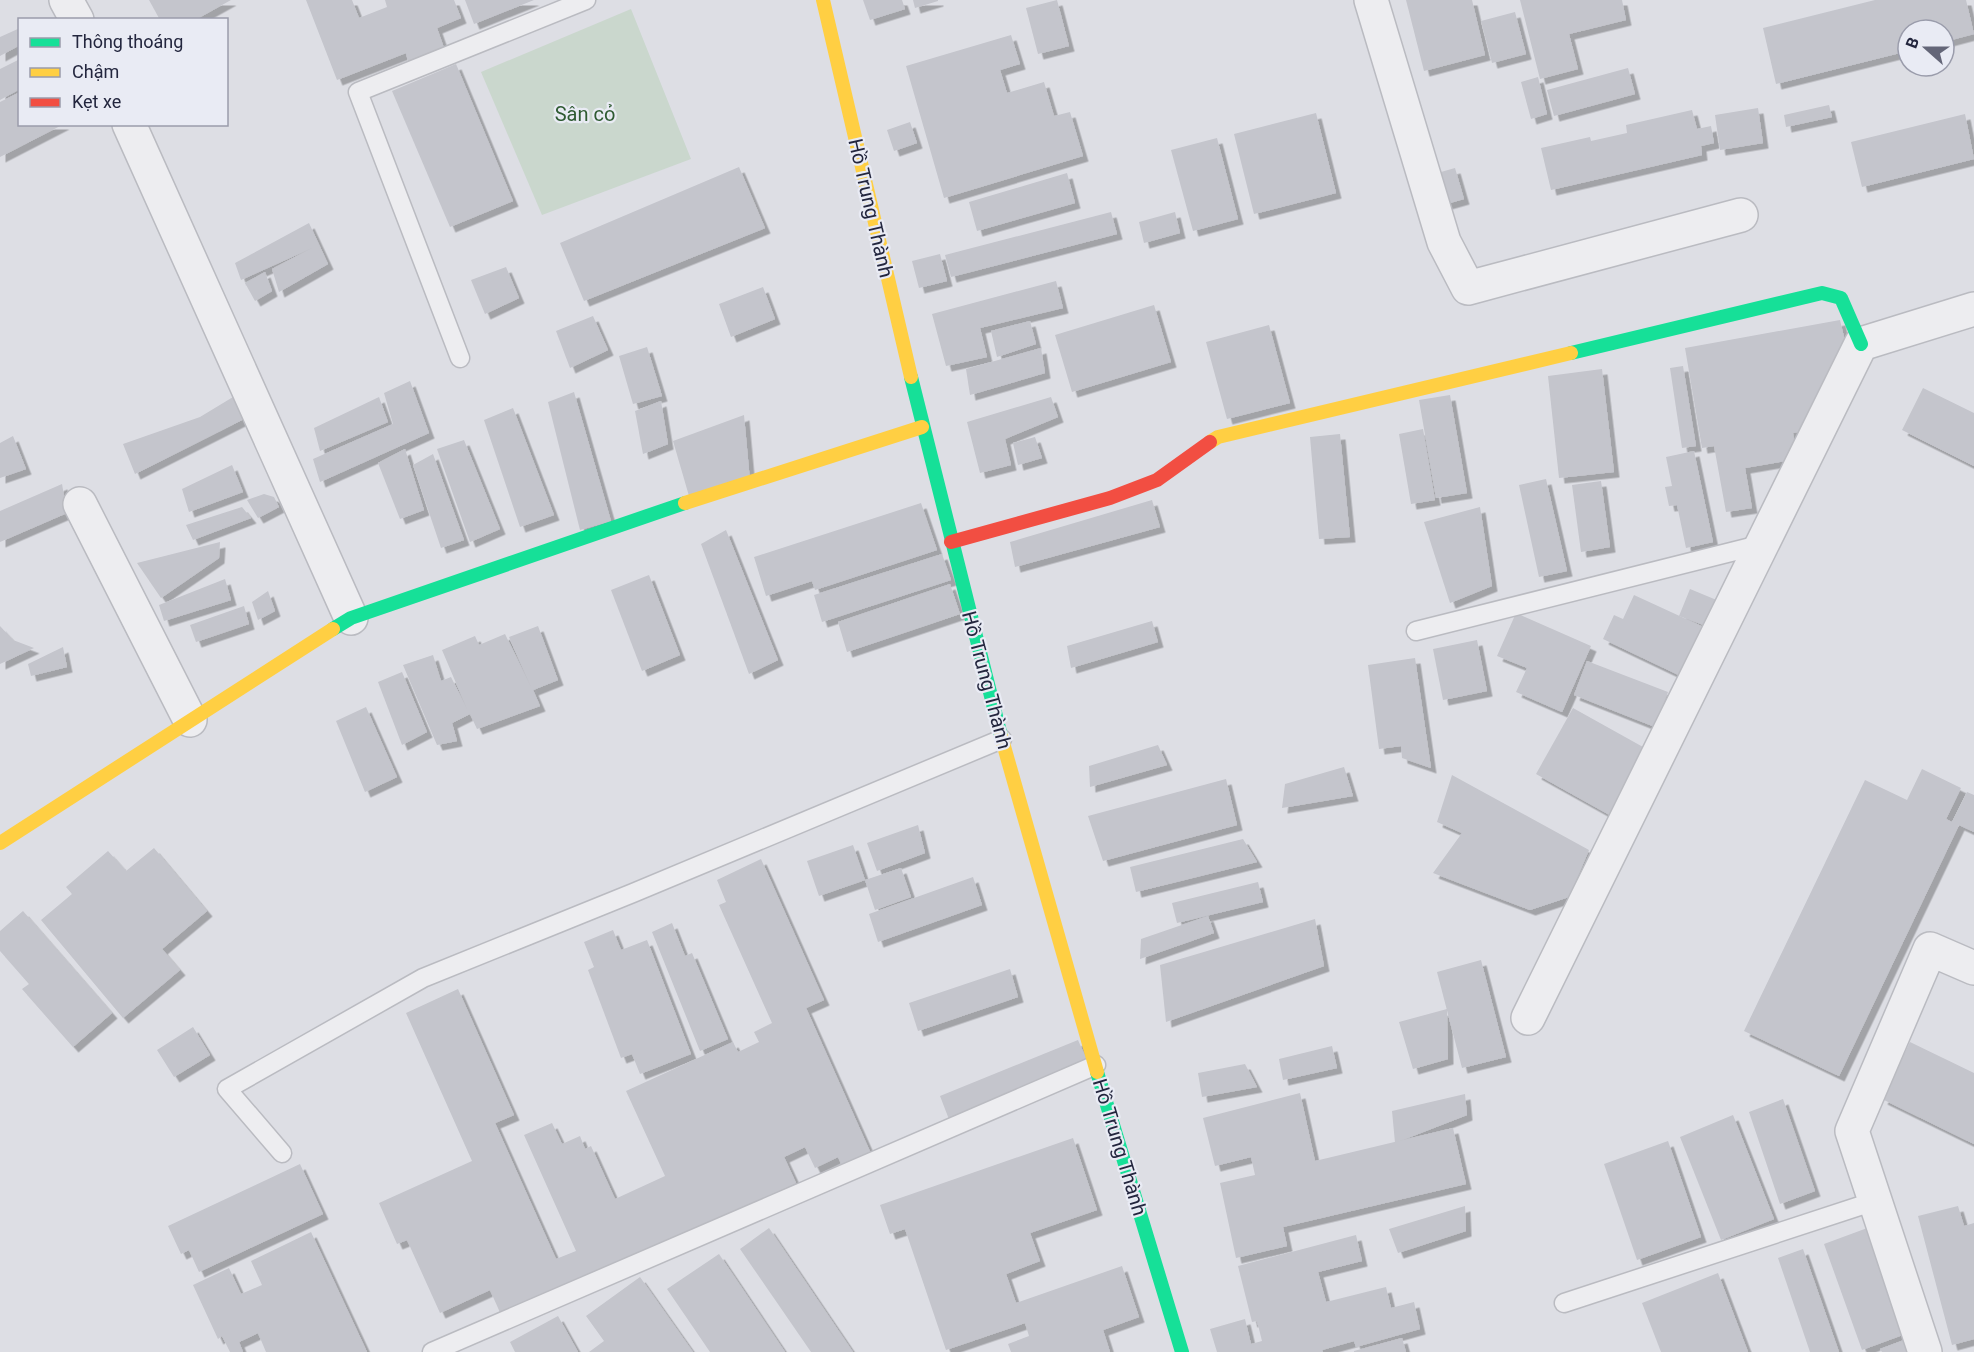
<svg xmlns="http://www.w3.org/2000/svg" width="1974" height="1352" viewBox="0 0 1974 1352" font-family="Roboto,sans-serif">
<defs>
<filter id="shadow"><feDropShadow dx="5.5" dy="5.5" stdDeviation="0" flood-color="#0004"/></filter>
</defs>
<rect width="100%" height="100%" fill="#dddee4"/>
<path fill="#cad7cd" d="M631 9 691 159 542 215 481 72Z"/>
<g fill="#c4c5cc" filter="url(#shadow)">
<path d="M149 0H231L195 20H160Z"/>
<path d="M306 0H352L359 18 387 7 385 0H454L461 18 437 28 444 48 408 62 406 53 337 80Z"/>
<path d="M465 0H534L474 24Z"/>
<path d="M863 0H902L905 9 870 20Z"/>
<path d="M913 0H938V1L915 8Z"/>
<path d="M1057 0 1069 46 1038 54 1026 8Z"/>
<path d="M1406 0H1472L1485 55 1424 71Z"/>
<path d="M1520 0H1622L1626 20 1569 34 1578 69 1540 79Z"/>
<path d="M1875 0H1966L1974 34 1944 42V30H1908V51L1776 84 1763 28Z"/>
<path d="M1515 12 1526 54 1492 63 1481 21Z"/>
<path d="M20 28V45L0 56V37Z"/>
<path d="M1011 35 1020 64 1000 70 1007 93 1044 82 1054 116 1070 112 1083 156 944 198 906 66Z"/>
<path d="M20 59V89L0 100V69Z"/>
<path d="M456 64 513 201 450 227 392 91Z"/>
<path d="M1628 68 1635 94 1554 116 1547 90Z"/>
<path d="M1538 77 1547 114 1531 119 1521 82Z"/>
<path d="M20 92V124H64L0 157V102Z"/>
<path d="M1829 105 1832 117 1786 127 1784 115Z"/>
<path d="M1758 108 1763 143 1720 150 1715 115Z"/>
<path d="M1692 110 1697 129 1711 126 1714 143 1701 146 1702 155 1551 190 1541 148 1590 137 1591 141 1627 133 1626 125Z"/>
<path d="M1316 113 1336 193 1254 214 1234 134Z"/>
<path d="M1965 114 1974 159 1862 187 1851 142Z"/>
<path d="M910 122 917 143 894 151 887 130Z"/>
<path d="M1217 138 1238 219 1193 231 1171 150Z"/>
<path d="M739 167 765 228 584 301 560 243Z"/>
<path d="M1455 168 1464 199 1443 205 1434 174Z"/>
<path d="M1067 173 1075 203 977 231 969 202Z"/>
<path d="M1111 212 1117 234 951 277 945 255Z"/>
<path d="M1175 212 1180 233 1144 243 1139 222Z"/>
<path d="M309 223 328 264 279 292 272 269 312 248 241 280 235 263Z"/>
<path d="M940 254 947 281 919 288 912 261Z"/>
<path d="M506 267 519 298 485 314 471 280Z"/>
<path d="M265 272 272 291 255 301 245 283Z"/>
<path d="M1056 281 1063 308 980 328 987 357 946 366 932 314Z"/>
<path d="M763 287 775 319 731 337 719 304Z"/>
<path d="M1154 305 1171 362 1072 392 1055 335Z"/>
<path d="M593 316 608 350 570 368 556 331Z"/>
<path d="M1840 320 1848 354 1804 431 1793 433 1797 459 1745 468 1752 508 1726 512 1714 446 1702 448 1685 348Z"/>
<path d="M1030 321 1036 344 997 357 991 331Z"/>
<path d="M1269 325 1290 403 1227 419 1206 342Z"/>
<path d="M647 347 662 396 633 404 619 356Z"/>
<path d="M1041 348 1045 373 970 395 966 369Z"/>
<path d="M1683 366 1696 446 1682 448 1670 368Z"/>
<path d="M1602 369 1614 472 1559 478 1548 376Z"/>
<path d="M410 381 429 433 320 482 313 459 393 424 384 393Z"/>
<path d="M1923 388 1974 413V466L1902 430Z"/>
<path d="M574 392 611 521 580 530 548 402Z"/>
<path d="M1450 395 1467 493 1436 498 1419 400Z"/>
<path d="M233 397 246 418 135 474 123 444 200 417Z"/>
<path d="M379 397 388 422 320 451 314 428Z"/>
<path d="M1051 397 1058 417 1005 439 1011 465 980 473 967 422Z"/>
<path d="M661 401 668 444 643 454 635 411Z"/>
<path d="M513 408 554 515 520 527 484 420Z"/>
<path d="M744 415 750 481 689 496 673 441Z"/>
<path d="M1423 429 1435 500 1411 504 1399 434Z"/>
<path d="M1340 434 1350 537 1319 539 1310 437Z"/>
<path d="M13 436 26 469 0 478V443Z"/>
<path d="M1035 437 1042 458 1018 465 1013 443Z"/>
<path d="M464 440 500 529 470 542 437 449Z"/>
<path d="M405 449 424 510 400 519 378 463Z"/>
<path d="M1694 451 1713 542 1686 548 1677 505 1669 506 1665 487 1672 486 1666 457Z"/>
<path d="M433 454 464 540 441 548 413 465Z"/>
<path d="M232 465 243 492 189 512 182 489Z"/>
<path d="M1546 479 1567 571 1539 577 1519 485Z"/>
<path d="M1601 481 1610 547 1581 552 1572 485Z"/>
<path d="M62 484 67 513 0 542V511Z"/>
<path d="M264 494 274 497 279 507 258 518 247 500Z"/>
<path d="M1152 500 1160 527 1015 567 1010 542Z"/>
<path d="M921 503 937 550 815 590 812 581 766 596 754 557Z"/>
<path d="M242 507 251 518 193 540 186 525Z"/>
<path d="M1480 507 1492 586 1450 603 1424 522Z"/>
<path d="M726 530 778 660 749 674 701 544Z"/>
<path d="M220 542 219 558 161 598 137 563Z"/>
<path d="M942 554 951 580 822 622 814 595Z"/>
<path d="M649 575 680 655 642 671 611 590Z"/>
<path d="M225 579 231 600 164 621 159 605Z"/>
<path d="M950 584 960 614 847 652 838 622Z"/>
<path d="M1690 589 1719 601 1709 627 1679 616Z"/>
<path d="M268 591 275 611 258 620 252 602Z"/>
<path d="M1634 595 1710 630 1687 679 1603 639 1614 615 1623 619Z"/>
<path d="M244 606 249 624 196 642 190 625Z"/>
<path d="M1516 613 1591 646 1562 712 1516 692 1527 668 1497 656Z"/>
<path d="M1152 621 1158 642 1071 668 1067 646Z"/>
<path d="M0 626 13 640 34 648 0 664Z"/>
<path d="M538 626 558 680 533 690 540 706 477 729 470 714 452 723 457 741 437 745 403 665 433 655 441 681 451 677 467 709 442 650 475 636 479 645 505 634 531 687 509 637Z"/>
<path d="M1477 640 1487 691 1443 700 1433 649Z"/>
<path d="M63 647 67 667 31 676 28 664Z"/>
<path d="M1415 658 1431 768 1402 758 1401 746 1379 749 1368 665Z"/>
<path d="M1587 661 1668 692 1655 727 1574 695Z"/>
<path d="M402 672 427 732 402 745 378 682Z"/>
<path d="M366 707 397 777 365 792 336 721Z"/>
<path d="M1573 708 1652 752 1615 818 1536 774Z"/>
<path d="M1158 745 1167 765 1090 787 1089 766Z"/>
<path d="M1344 767 1353 796 1282 808 1285 784Z"/>
<path d="M1922 769 1961 788 1946 819 1952 822 1967 792 1974 795V832L1959 825 1839 1076 1744 1031 1865 780 1907 800Z"/>
<path d="M1452 775 1589 850 1569 897 1530 910 1433 873 1462 833 1437 822Z"/>
<path d="M1226 779 1237 825 1103 861 1088 816Z"/>
<path d="M918 825 925 853 877 871 867 843Z"/>
<path d="M1243 839 1257 862 1136 892 1130 867Z"/>
<path d="M853 845 865 880 901 868 911 897 875 910 865 880 819 896 807 861Z"/>
<path d="M154 848 207 911 162 949 180 970 123 1018 41 920 72 894 66 887 108 851 126 871Z"/>
<path d="M761 859 824 1000 806 1008 872 1156 843 1168 838 1157 815 1168 805 1147 784 1157 796 1183 714 1221 502 1317 490 1290 440 1313 407 1240 397 1244 379 1203 472 1161 406 1013 458 989 514 1115 495 1123 556 1259 576 1251 524 1135 552 1123 562 1144 580 1136 585 1149 591 1146 615 1199 665 1176 626 1091 733 1042 738 1052 759 1042 754 1032 772 1023 719 905 726 902 717 880Z"/>
<path d="M973 877 982 905 878 942 869 914Z"/>
<path d="M1258 882 1263 902 1177 923 1172 903Z"/>
<path d="M23 911 112 1013 73 1047 22 989 29 984 0 951V931Z"/>
<path d="M1208 916 1214 933 1140 959 1141 939Z"/>
<path d="M1315 919 1324 966 1166 1022 1160 965Z"/>
<path d="M672 923 685 956 692 953 728 1039 700 1051 652 932Z"/>
<path d="M613 930 621 950 647 940 691 1054 640 1074 632 1054 621 1058 588 970 594 967 584 942Z"/>
<path d="M1481 960 1506 1057 1462 1068 1437 972Z"/>
<path d="M1010 969 1018 997 918 1031 909 1003Z"/>
<path d="M1447 1009 1448 1059 1413 1069 1399 1022Z"/>
<path d="M193 1027 210 1055 174 1077 157 1050Z"/>
<path d="M1078 1040 1089 1065 950 1122 940 1096Z"/>
<path d="M1910 1042 1974 1073V1144L1882 1099Z"/>
<path d="M1332 1046 1337 1068 1283 1080 1279 1059Z"/>
<path d="M1245 1064 1257 1087 1202 1097 1198 1073Z"/>
<path d="M1300 1093 1315 1161 1453 1128 1466 1184 1283 1227 1287 1246 1236 1258 1220 1183 1255 1175 1251 1157 1215 1166 1203 1118Z"/>
<path d="M1465 1094 1467 1115 1395 1143 1392 1111Z"/>
<path d="M1783 1099 1815 1191 1780 1204 1749 1112Z"/>
<path d="M1733 1115 1774 1219 1721 1240 1680 1137Z"/>
<path d="M1073 1138 1097 1210 1030 1233 1040 1261 1006 1274 1016 1303 1122 1266 1139 1317 1103 1330 1110 1352H1011L1008 1344 1029 1336 1025 1323 946 1350 905 1229 890 1234 880 1205Z"/>
<path d="M1668 1141 1701 1237 1637 1260 1604 1164Z"/>
<path d="M300 1164 323 1214 199 1272 189 1250 181 1254 168 1226Z"/>
<path d="M1465 1206 1466 1231 1398 1253 1389 1229Z"/>
<path d="M1958 1206 1964 1226 1974 1223V1339L1952 1345 1918 1216Z"/>
<path d="M1870 1227 1908 1333 1862 1350 1824 1244Z"/>
<path d="M769 1228 853 1352H811L740 1249Z"/>
<path d="M311 1232 367 1352H266L258 1333 239 1342 243 1352H230L222 1336 218 1339 193 1285 229 1268 241 1294 262 1285 251 1261Z"/>
<path d="M1356 1235 1362 1261 1318 1272 1326 1302 1386 1287 1391 1308 1414 1302 1420 1329 1356 1347 1354 1341 1322 1350 1323 1352H1217L1210 1329 1245 1319 1251 1344 1262 1341 1257 1321 1252 1322 1238 1266Z"/>
<path d="M1803 1249 1839 1352H1810L1778 1258Z"/>
<path d="M719 1254 785 1352H710L667 1289Z"/>
<path d="M1718 1273 1748 1352H1661L1642 1303Z"/>
<path d="M640 1277 693 1352H589L604 1341 586 1316Z"/>
<path d="M558 1316 578 1352H515L510 1342Z"/>
<path d="M1402 1338 1406 1352H1354V1351Z"/>
<path d="M1904 1340 1908 1352H1882L1880 1349Z"/>
</g>
<g fill="none" stroke-linecap="round" stroke-linejoin="round">
<g stroke="#babbc1" stroke-width="21">
<g id="lane">
<path d="M460 358 358 92 586 0"/>
<path d="M1416 631 1763 544"/>
<path d="M282 1153 227 1089 423 978 633 893 1002 739"/>
<path d="M1564 1303 1875 1201"/>
<path d="M432 1352 1096 1065"/>
</g>
</g>
<g stroke="#babbc1" stroke-width="36">
<g id="street">
<path d="M66 0 77 20"/>
<path d="M1371 0 1444 242 1468 288 1741 215"/>
<path d="M129 124 351 618"/>
<path d="M80 504 190 720"/>
<path d="M1528 1018 1861 344 1974 309"/>
<path d="M1925 1352 1852 1131 1930 949 1974 968"/>
</g>
</g>
<use href="#lane" stroke="#ededf0" stroke-width="18"/>
<use href="#street" stroke="#ededf0" stroke-width="33"/>
<g stroke="#16e098" stroke-width="14">
<path d="M1571 353 1822 293 1841 298 1861 344"/>
<path d="M911 377 1001 736"/>
<path d="M333 629 351 618 685 503"/>
<path d="M1097 1072 1182 1352"/>
</g>
<g stroke="#ffcf43" stroke-width="14">
<path d="M823 0 911 377"/>
<path d="M1210 442 1218 437 1571 353"/>
<path d="M685 503 922 427"/>
<path d="M1001 736 1097 1072"/>
<path d="M0 843 333 629"/>
</g>
<path stroke="#f24e42" stroke-width="14" d="M951 542 1110 498 1157 480 1210 442"/>
</g>
<g text-anchor="middle" dominant-baseline="central" stroke-width="4.5" stroke-linejoin="round" paint-order="stroke">
<g font-size="20" fill="#2f5b32" stroke="#e9ebf4">
<text x="585" y="114">Sân cỏ</text>
</g>
<g font-size="20" fill="#23263e" stroke="#e9ebf4">
<text transform="translate(871 208) rotate(77)">Hồ Trung Thành</text>
<text transform="translate(987 680) rotate(75)">Hồ Trung Thành</text>
<text transform="translate(1120 1147) rotate(73)">Hồ Trung Thành</text>
</g>
</g>
<rect x="18" y="18" width="210" height="108" fill="#e9ebf4" stroke="#9a9cab" stroke-width="1.5"/>
<rect x="30" y="38" width="30" height="9" fill="#16e098" stroke="#9a9cab" stroke-width="1.5"/>
<text x="72" y="48" font-size="18" fill="#23263e">Thông thoáng</text>
<rect x="30" y="68" width="30" height="9" fill="#ffcf43" stroke="#9a9cab" stroke-width="1.5"/>
<text x="72" y="78" font-size="18" fill="#23263e">Chậm</text>
<rect x="30" y="98" width="30" height="9" fill="#f24e42" stroke="#9a9cab" stroke-width="1.5"/>
<text x="72" y="108" font-size="18" fill="#23263e">Kẹt xe</text>
<g transform="translate(1926 48) rotate(291)"><circle r="28" fill="#e9ebf4" stroke="#9a9cab" stroke-width="1.5"/>
<path d="M0-4.5L10 22L0 15L-10 22Z" fill="#646678"/>
<text y="-9" font-size="16" font-weight="bold" text-anchor="middle" fill="#23263e">B</text>
</g>
</svg>
